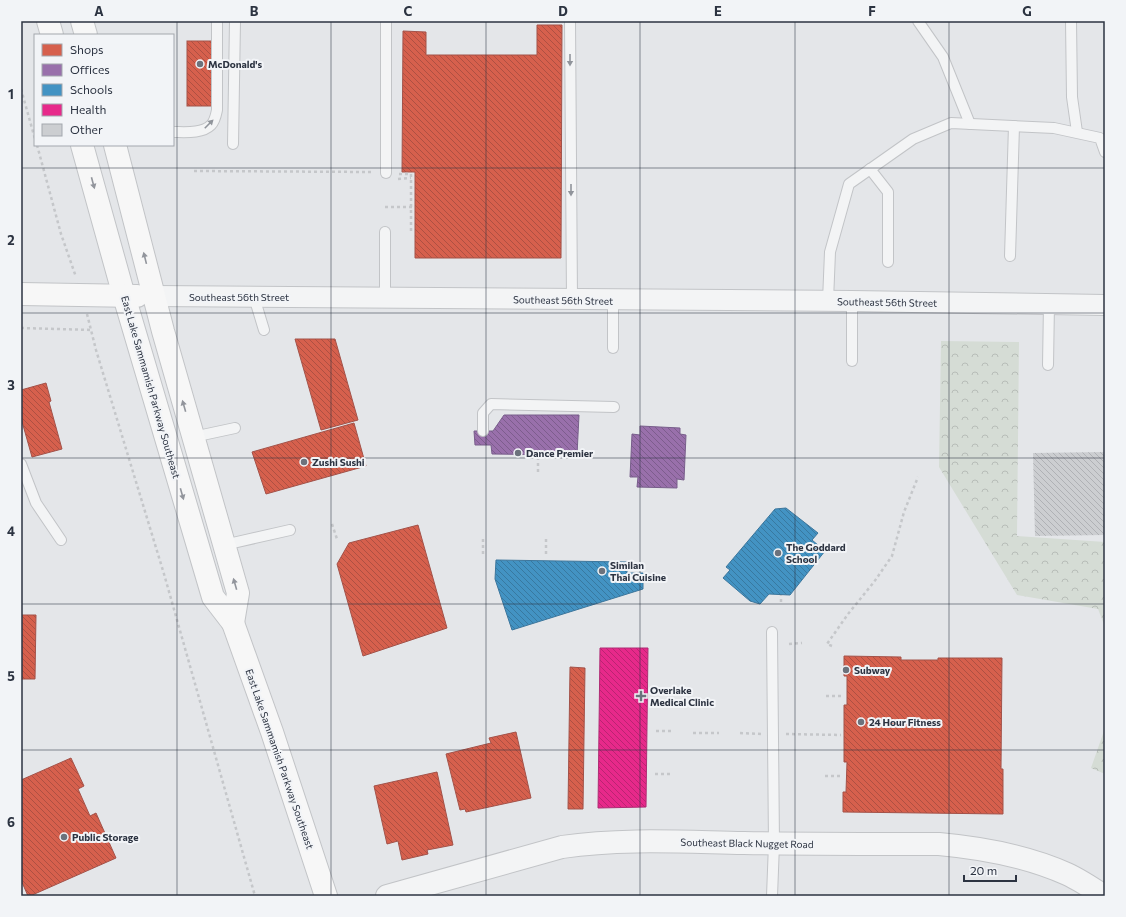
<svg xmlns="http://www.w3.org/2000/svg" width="1126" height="917" viewBox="0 0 1126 917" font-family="Commissioner,sans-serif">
<defs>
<pattern id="forest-crowns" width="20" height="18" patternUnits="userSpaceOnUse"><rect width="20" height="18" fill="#d5dcd5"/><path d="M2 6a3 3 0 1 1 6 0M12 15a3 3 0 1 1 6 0" fill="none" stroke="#b7bdb8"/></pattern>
<pattern id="shops-back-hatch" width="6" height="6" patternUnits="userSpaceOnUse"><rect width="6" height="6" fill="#d6604d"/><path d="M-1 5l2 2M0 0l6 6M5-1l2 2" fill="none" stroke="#ae5042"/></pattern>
<pattern id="offices-back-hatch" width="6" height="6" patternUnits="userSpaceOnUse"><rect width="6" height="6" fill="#9970ab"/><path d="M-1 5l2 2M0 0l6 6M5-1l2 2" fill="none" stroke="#7d5d8d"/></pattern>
<pattern id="schools-back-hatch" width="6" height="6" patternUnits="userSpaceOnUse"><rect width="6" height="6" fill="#4393c3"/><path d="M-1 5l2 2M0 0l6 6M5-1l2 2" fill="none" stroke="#3879a0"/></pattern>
<pattern id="health-back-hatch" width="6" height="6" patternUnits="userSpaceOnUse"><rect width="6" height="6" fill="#e7298a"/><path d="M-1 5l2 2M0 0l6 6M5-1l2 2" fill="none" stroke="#bb2472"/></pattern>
<pattern id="building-back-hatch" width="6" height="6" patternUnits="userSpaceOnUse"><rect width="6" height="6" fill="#ccced1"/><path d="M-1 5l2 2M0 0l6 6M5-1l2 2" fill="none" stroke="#afb1b5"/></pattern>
</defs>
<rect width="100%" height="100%" fill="#e4e6e9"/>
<g fill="url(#forest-crowns)">
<path d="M941 341 1019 342 1017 536 1105 542V627L1098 609 1017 595 939 467Z"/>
<path d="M1105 728V774L1091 768Z"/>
</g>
<g fill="url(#shops-back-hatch)" stroke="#a35249">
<path d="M537 25H562L561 258H415V172H402L403 31 426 32V55H537Z"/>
<rect x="187" y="41" width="26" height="65"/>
<path d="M295 339H335L358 420 321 430Z"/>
<path d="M46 383 51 401 49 402 62 449 32 457 21 418V390Z"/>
<path d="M354 423 366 466 266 494 252 452Z"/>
<path d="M418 525 447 628 363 656 337 564 349 543Z"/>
<path d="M21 615H36L35 679H21Z"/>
<path d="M844 656 901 657V660H938V658H1002L1001 769H1003V814L843 812V792H846L847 762H844V705H847V676H844Z"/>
<path d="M570 667 585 668 583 809H568Z"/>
<path d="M516 732 531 798 466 812 465 809 460 810 446 754 491 743 489 738Z"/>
<path d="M71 758 84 786 78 789 90 816 96 813 116 858 30 896H28L21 880V780Z"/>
<path d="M437 772 453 845 427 850 428 854 402 860 398 841 387 844 374 786Z"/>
</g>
<g fill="url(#offices-back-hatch)" stroke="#785e8b">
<path d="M504 415H579L577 455 492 454 491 445H475L474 431H493Z"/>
<path d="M640 426 680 428V434L686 435 684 480 677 479V488L637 487 638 477H630L632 434 640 435Z"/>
</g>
<g fill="url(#schools-back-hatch)" stroke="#3c769c">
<path d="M786 508 818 533 812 540 825 551 790 595 769 594 760 604 750 601 723 578 730 570 726 567 775 509Z"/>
<path d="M496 560 627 562V573H643V589L512 630 495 579Z"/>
</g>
<path fill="url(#health-back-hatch)" stroke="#af2c74" d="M600 648H648L646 807 598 808Z"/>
<path fill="url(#building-back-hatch)" d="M1105 452V535L1035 536 1033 453Z"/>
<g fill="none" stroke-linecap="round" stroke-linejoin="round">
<g stroke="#c2c4c7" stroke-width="12">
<g id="service">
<path d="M570 21 572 300"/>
<path d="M918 21 943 57 970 124"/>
<path d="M1071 21 1072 97 1077 132"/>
<path d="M173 132C184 132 202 134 211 125 215 121 216 115 217 110V21"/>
<path d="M233 144 235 21"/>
<path d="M870 169 888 192V262"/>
<path d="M386 173V21"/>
<path d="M1010 256 1014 126"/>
<path d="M254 297 264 330"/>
<path d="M385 298V232"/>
<path d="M613 300V348"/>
<path d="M828 301 830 252 849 184 913 139 951 123 1054 128 1100 138 1105 152"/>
<path d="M852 301V361"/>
<path d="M1048 365 1049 304"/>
<path d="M483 431V413L491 404 614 407"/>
<path d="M193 437 235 428"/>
<path d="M21 464 36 503 61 540"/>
<path d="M224 545 290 530"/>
<path d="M772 632 774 844 772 896"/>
</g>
</g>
<g stroke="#c2c4c7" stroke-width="22">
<path id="minor" d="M154 296 852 301 1105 305"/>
</g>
<g stroke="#c2c4c7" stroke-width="24">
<path id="tertiary" d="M387 896 562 847C623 838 684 842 744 843 809 844 874 844 939 844 983 848 1027 856 1067 874 1080 880 1092 888 1104 896"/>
</g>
<g stroke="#c2c4c7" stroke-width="24">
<g id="secondary">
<path d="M48 21 52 35"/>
<path d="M82 21 86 35"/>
<path d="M82 145 124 296 213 597 233 623 272 732 326 896"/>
<path d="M115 145 163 331 238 593 233 623"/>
<path d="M21 294 137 296"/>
</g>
</g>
<g stroke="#c5c7ca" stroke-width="2.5" stroke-dasharray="3 3" stroke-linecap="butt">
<path d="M21 89 35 139"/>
<path d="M37 145 61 234 76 277"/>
<path d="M194 171 371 172"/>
<path d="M399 174H411V232"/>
<path d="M398 179 411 178"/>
<path d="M385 207H415"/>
<path d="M87 314 96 350 164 574 255 896"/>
<path d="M21 328 92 330"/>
<path d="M538 457V473"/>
<path d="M332 524 337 539"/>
<path d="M546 539V555"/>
<path d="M483 554V539"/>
<path d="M781 602V595"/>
<path d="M789 644 802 643"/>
<path d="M832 646 827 644 848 614 874 582 892 556 904 512 918 477"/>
<path d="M826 696H841"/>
<path d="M656 706H673"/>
<path d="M656 731H672"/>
<path d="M693 733H719"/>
<path d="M740 733 761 734"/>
<path d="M786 734 841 735"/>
<path d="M655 774H672"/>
<path d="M825 776H841"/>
</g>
<use href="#service" stroke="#f3f4f5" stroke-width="10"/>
<use href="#minor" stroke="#f3f4f5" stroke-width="20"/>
<use href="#tertiary" stroke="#f3f4f5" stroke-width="22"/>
<use href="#secondary" stroke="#f7f7f7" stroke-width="22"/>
</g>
<defs><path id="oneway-solid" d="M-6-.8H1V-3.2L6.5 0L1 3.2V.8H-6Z"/></defs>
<g fill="#90949b">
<use href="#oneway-solid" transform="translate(570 60) rotate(90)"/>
<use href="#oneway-solid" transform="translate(209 124) rotate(-45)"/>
<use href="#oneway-solid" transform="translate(571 190) rotate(90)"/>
</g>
<g fill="#92959c">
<use href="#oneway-solid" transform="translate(93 183) rotate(75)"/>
<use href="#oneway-solid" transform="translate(145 258) rotate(-104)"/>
<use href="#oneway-solid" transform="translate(184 406) rotate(-106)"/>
<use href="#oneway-solid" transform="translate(182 494) rotate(74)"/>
<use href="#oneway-solid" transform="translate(235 584) rotate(-106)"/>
</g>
<path fill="none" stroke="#2c3341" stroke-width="1" stroke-opacity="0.55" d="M177 21V896M331 21V896M486 21V896M640 21V896M795 21V896M949 21V896M21 168H1105M21 313H1105M21 458H1105M21 604H1105M21 750H1105"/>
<g fill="#6c727c" stroke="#f2f4f7" stroke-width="1.5">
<circle cx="200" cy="64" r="4"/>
<circle cx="518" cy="453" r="4"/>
<circle cx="304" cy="462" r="4"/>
<circle cx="778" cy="553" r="4"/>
<circle cx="602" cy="571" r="4"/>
<circle cx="846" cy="670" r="4"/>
<path d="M639 690h4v4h4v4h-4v4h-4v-4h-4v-4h4z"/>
<circle cx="861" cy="722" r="4"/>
<circle cx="64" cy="837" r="4"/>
</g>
<g text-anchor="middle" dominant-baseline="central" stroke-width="4" stroke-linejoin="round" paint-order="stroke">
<g font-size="10" font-weight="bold" fill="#2c3341" stroke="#f2f4f7" text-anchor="start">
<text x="208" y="64">McDonald's</text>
<text x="526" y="453">Dance Premier</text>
<text x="312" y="462">Zushi Sushi</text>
<text x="786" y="547">The Goddard<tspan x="786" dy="12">School</tspan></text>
<text x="610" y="565">Similan<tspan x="610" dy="12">Thai Cuisine</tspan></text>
<text x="854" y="670">Subway</text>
<text x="650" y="690">Overlake<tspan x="650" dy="12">Medical Clinic</tspan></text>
<text x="869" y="722">24 Hour Fitness</text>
<text x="72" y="837">Public Storage</text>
</g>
<g font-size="10" fill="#2c3341" stroke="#f2f4f7">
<text x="239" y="297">Southeast 56th Street</text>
<text transform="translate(563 300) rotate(1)">Southeast 56th Street</text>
<text transform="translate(887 302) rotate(1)">Southeast 56th Street</text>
<text transform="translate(151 387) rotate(74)">East Lake Sammamish Parkway Southeast</text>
<text transform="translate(280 759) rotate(71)">East Lake Sammamish Parkway Southeast</text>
<text transform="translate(747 843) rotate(1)">Southeast Black Nugget Road</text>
</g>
</g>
<rect width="1126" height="917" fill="none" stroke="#f2f4f7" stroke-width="44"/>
<rect x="34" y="34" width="140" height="112" fill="#f2f4f7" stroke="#a3a7ae"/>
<rect x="42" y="44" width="20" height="12" fill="#d6604d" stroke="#a3a7ae"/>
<text x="70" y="54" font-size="12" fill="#2c3341">Shops</text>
<rect x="42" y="64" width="20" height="12" fill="#9970ab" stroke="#a3a7ae"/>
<text x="70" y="74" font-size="12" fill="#2c3341">Offices</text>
<rect x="42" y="84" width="20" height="12" fill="#4393c3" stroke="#a3a7ae"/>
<text x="70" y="94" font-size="12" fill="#2c3341">Schools</text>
<rect x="42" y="104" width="20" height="12" fill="#e7298a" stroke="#a3a7ae"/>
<text x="70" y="114" font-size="12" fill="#2c3341">Health</text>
<rect x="42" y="124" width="20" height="12" fill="#ccced1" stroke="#a3a7ae"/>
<text x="70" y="134" font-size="12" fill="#2c3341">Other</text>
<path d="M964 875v6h52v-6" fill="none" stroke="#2c3341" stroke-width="2"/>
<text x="970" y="875" font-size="12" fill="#2c3341" stroke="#f2f4f7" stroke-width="3" paint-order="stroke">20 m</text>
<rect x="22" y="22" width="1082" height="873" fill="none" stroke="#2c3341" stroke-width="1.5"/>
<g font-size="13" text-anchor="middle" font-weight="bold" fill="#2c3341">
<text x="99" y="16">A</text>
<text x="254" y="16">B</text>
<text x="408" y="16">C</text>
<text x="563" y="16">D</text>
<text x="718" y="16">E</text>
<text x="872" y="16">F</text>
<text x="1027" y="16">G</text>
<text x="11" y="99">1</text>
<text x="11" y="245">2</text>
<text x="11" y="390">3</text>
<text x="11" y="536">4</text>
<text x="11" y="681">5</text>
<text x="11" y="827">6</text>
</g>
</svg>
